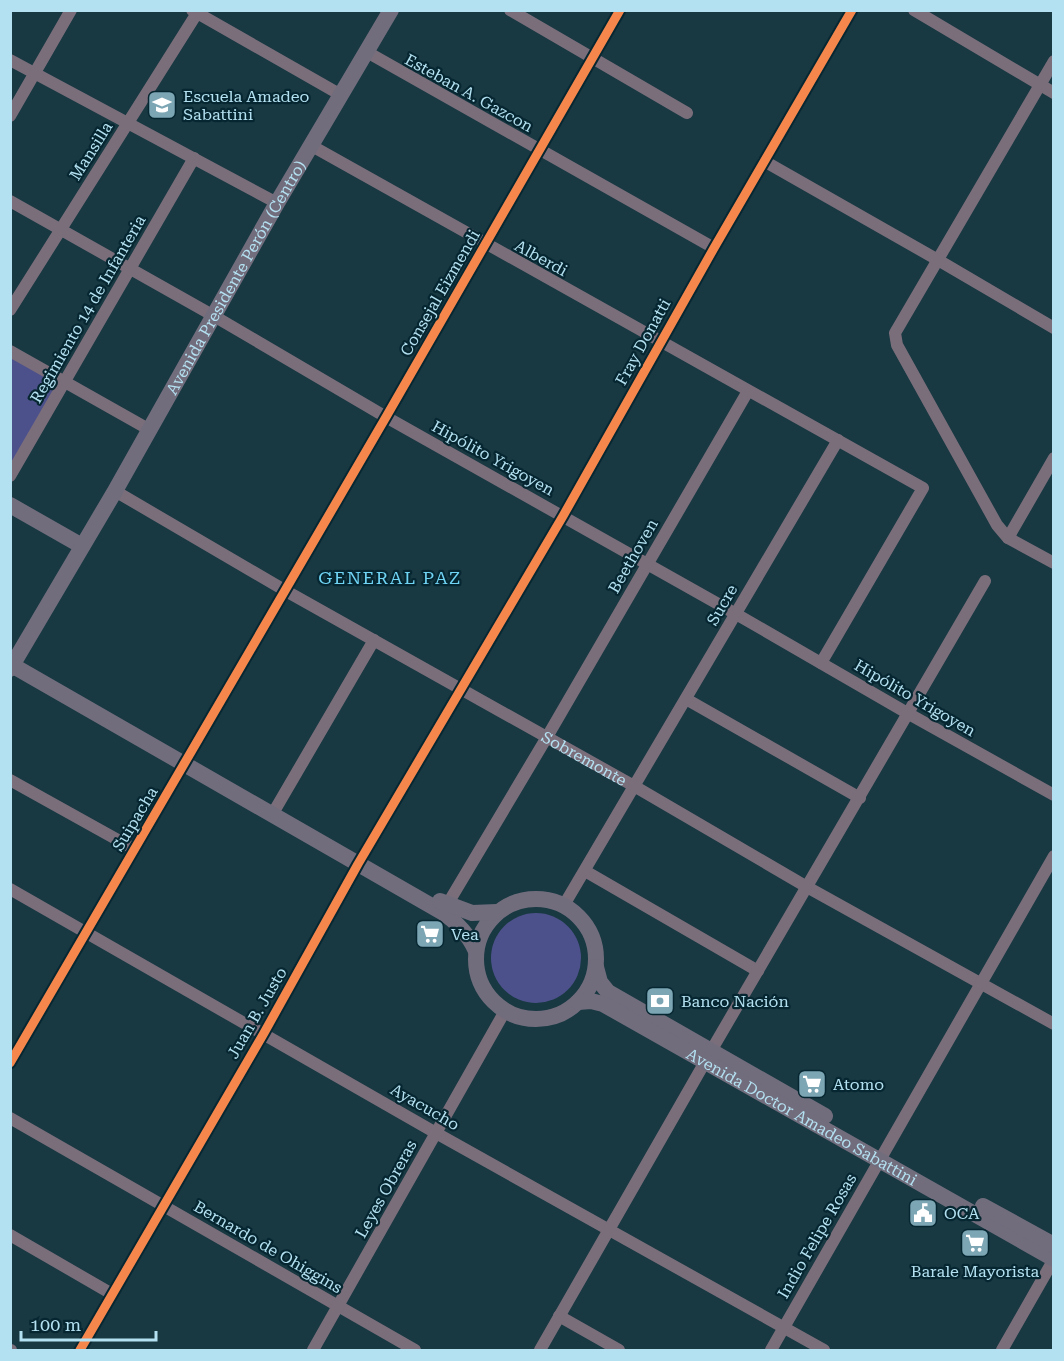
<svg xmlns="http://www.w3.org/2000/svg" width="1064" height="1361" viewBox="0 0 1064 1361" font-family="'Roboto Serif',serif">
<rect width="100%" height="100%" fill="#183842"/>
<g fill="#4d518b">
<path d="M10 356 58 382 11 467Z"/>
<circle cx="536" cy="958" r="45"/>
</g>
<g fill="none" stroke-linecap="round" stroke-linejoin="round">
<g stroke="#7b6e7b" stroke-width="12">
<path d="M192 10 341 95"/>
<path d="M510 10 687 113"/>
<path d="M914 10 1054 93"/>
<path d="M367 52 714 248"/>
<path d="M10 60 277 203"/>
<path d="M1054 61 895 333 897 345 997 525 1008 538 1054 563"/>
<path d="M10 116 71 10"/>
<path d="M312 146 923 488 821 663"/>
<path d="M764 161 938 260 1054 328"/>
<path d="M10 201 214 316 386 417 736 614 909 714 1054 795"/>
<path d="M10 310 199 10"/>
<path d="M10 351 150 430"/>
<path d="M10 476 194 158"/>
<path id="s1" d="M115 491 286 591 634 786 807 887 1054 1024"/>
<path d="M1008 538 1054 458"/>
<path d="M686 699 860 798"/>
<path d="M10 780 134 849"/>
<path d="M276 808 374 640"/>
<path d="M585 871 758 971"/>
<path d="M10 889 436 1133 824 1350"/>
<path d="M447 905 547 737 748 391"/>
<path d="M564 905 838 440"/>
<path d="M711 1051 985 581"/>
<path d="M10 1063 386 417 620 10"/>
<path d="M10 1118 415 1350"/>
<path d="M10 1235 112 1294"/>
<path d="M559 1316 619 1350"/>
<path d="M10 1350H11"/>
<path d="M80 1350 264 1033 358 864 563 516 714 248 852 10"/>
<path d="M313 1350 505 1011"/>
<path d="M540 1350 705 1062"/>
<path d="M771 1350 1054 856"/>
<path d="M1002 1350 1054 1259"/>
</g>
<g stroke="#716d7d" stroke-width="16">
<path d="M10 505 82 546"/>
<path d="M10 664 442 912C458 923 468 934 476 951"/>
<path id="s2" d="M10 669 115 491 277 203 391 10"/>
<circle cx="536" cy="959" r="60"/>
<path d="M440 901 472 913 497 912"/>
<path d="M596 967 600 982 608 992 825 1116"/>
<path id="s3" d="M578 1002 591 1001 603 1004 1054 1259"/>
<path d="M983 1206 1054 1245"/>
</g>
<g stroke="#062731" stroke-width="13">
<g id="cycleway">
<path d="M10 1063 386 417 620 10"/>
<path d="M80 1350 264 1033 358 864 563 516 714 248 852 10"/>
</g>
</g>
<use href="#cycleway" stroke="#f5874c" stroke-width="9"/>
</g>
<defs>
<g id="school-square" transform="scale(1.5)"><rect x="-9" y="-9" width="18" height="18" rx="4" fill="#7da6b4" stroke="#062731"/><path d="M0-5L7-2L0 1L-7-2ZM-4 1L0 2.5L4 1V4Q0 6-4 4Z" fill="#fff"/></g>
<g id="supermarket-square" transform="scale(1.5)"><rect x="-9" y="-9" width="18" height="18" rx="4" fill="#7da6b4" stroke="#062731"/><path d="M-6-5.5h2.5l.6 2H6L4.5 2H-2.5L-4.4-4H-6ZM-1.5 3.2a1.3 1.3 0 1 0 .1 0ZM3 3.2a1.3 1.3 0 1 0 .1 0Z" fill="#fff"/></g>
<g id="bank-square" transform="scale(1.5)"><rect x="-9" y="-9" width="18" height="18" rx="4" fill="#7da6b4" stroke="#062731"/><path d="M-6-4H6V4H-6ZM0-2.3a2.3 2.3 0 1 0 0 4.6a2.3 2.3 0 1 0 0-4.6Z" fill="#fff"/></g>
<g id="civic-square" transform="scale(1.5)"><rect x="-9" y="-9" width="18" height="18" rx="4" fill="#7da6b4" stroke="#062731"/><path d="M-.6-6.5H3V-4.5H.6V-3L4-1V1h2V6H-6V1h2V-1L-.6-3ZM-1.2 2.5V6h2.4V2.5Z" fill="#fff"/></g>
</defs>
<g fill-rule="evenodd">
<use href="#school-square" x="162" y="105"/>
<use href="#supermarket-square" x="430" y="934"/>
<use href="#bank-square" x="660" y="1001"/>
<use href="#supermarket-square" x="812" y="1084"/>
<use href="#civic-square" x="923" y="1213"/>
<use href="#supermarket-square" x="975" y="1243"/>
</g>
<g text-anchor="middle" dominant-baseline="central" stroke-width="4.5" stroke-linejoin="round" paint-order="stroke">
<g font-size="16" fill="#b4e1f1" stroke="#062731">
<text transform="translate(469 93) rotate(29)">Esteban A. Gazcon</text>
<text transform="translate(91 151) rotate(-58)">Mansilla</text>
<text transform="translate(541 258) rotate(29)">Alberdi</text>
<text stroke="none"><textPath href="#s2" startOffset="452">Avenida Presidente Perón (Centro)</textPath></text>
<text transform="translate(440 293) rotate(-60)">Consejal Eizmendi</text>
<text transform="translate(88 309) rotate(-60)">Regimiento 14 de Infanteria</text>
<text transform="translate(643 342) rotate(-61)">Fray Donatti</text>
<text transform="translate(493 458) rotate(29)">Hipólito Yrigoyen</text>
<text transform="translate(633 556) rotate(-60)">Beethoven</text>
<text transform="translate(722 605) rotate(-60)">Sucre</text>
<text transform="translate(915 698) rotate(30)">Hipólito Yrigoyen</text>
<text stroke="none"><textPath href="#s1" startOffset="540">Sobremonte</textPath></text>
<text transform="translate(135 819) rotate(-59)">Suipacha</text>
<text transform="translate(257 1013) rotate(-60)">Juan B. Justo</text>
<text transform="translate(425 1107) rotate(30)">Ayacucho</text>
<text stroke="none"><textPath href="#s3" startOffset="254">Avenida Doctor Amadeo Sabattini</textPath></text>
<text transform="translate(386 1189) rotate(-61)">Leyes Obreras</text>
<text transform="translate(817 1236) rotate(-60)">Indio Felipe Rosas</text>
<text transform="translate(268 1247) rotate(30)">Bernardo de Ohiggins</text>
</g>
<g font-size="16" fill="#b4e1f1" stroke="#062731" text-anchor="start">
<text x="183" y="96">Escuela Amadeo<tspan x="183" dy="18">Sabattini</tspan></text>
<text x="451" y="934">Vea</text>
<text x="681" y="1001">Banco Nación</text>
<text x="833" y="1084">Atomo</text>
<text x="944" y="1213">OCA</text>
<text x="975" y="1271" text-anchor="middle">Barale Mayorista</text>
</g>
<g font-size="18" letter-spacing="1.5" fill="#70d4f5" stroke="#062731">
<text x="390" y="577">GENERAL PAZ</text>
</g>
</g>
<rect width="1064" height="1361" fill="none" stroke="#b4e1f1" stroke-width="24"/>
<path d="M21 1331v9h135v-9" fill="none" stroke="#b4e1f1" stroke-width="3"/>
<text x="30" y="1331" font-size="18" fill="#b4e1f1" stroke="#062731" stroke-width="4.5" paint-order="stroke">100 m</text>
</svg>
